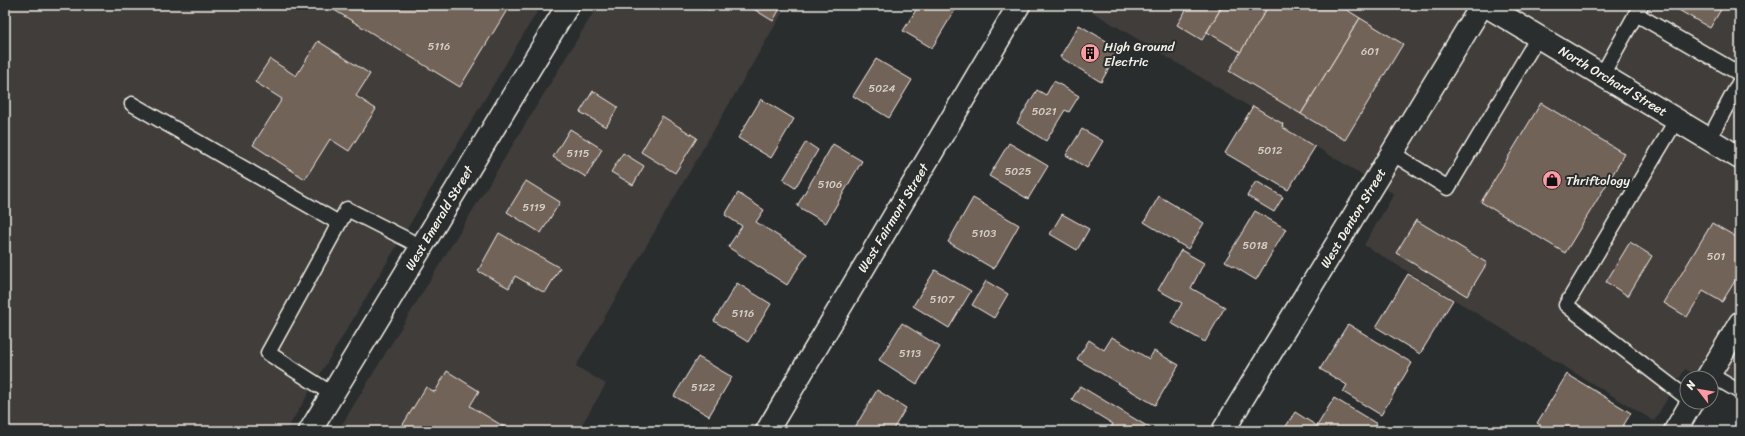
<svg xmlns="http://www.w3.org/2000/svg" width="1745" height="436" viewBox="0 0 1745 436" font-family="Sriracha,sans-serif">
<rect width="100%" height="100%" fill="#2a2d2e"/>
<filter id="ink" filterUnits="userSpaceOnUse"><feTurbulence type="fractalNoise" baseFrequency=".025" numOctaves="2"/><feDisplacementMap in="SourceGraphic" scale="8" xChannelSelector="R" yChannelSelector="G"/><feConvolveMatrix kernelMatrix="1 2 1 2 8 2 1 2 1" color-interpolation-filters="sRGB"/></filter>
<g filter="url(#ink)">
<g fill="#403d3b">
<path d="M5 5H541L286 431H5Z"/>
<path d="M598 5H787L576 366 606 384 578 431H338Z"/>
<path d="M1081 5H1740V400L1685 369 1654 421 1364 245 1394 194Z"/>
</g>
<g fill="#726359" stroke="#f4f1e8">
<path d="M326 5H510L460 87Z"/>
<path d="M701 5H712L709 10Z"/>
<path d="M747 5H782L773 21Z"/>
<path d="M919 5H958L932 48 903 31Z"/>
<path d="M1189 5H1223L1202 40 1177 25Z"/>
<path d="M1223 5H1269L1241 52 1207 32Z"/>
<path d="M1269 5H1339L1360 18 1301 114 1229 71Z"/>
<path d="M1670 5H1728L1727 8 1723 6 1710 28Z"/>
<path d="M1360 18 1403 44 1345 140 1301 114Z"/>
<path d="M1079 25 1120 49 1101 82 1060 57Z"/>
<path d="M318 41 370 74 356 96 376 109 349 151 330 139 305 179 253 145 282 99 255 82 270 59 296 76Z"/>
<path d="M876 59 912 80 889 118 853 96Z"/>
<path d="M1054 81 1079 96 1069 112 1065 110 1046 141 1017 123 1037 90 1046 95Z"/>
<path d="M593 91 618 107 606 127 580 112Z"/>
<path d="M761 99 794 119 771 158 738 138Z"/>
<path d="M1541 103 1625 154 1565 253 1481 202Z"/>
<path d="M1253 106 1283 124 1282 127 1315 147 1288 190 1225 153Z"/>
<path d="M662 116 697 138 675 173 641 152Z"/>
<path d="M570 129 602 149 586 177 553 157Z"/>
<path d="M1082 129 1103 141 1087 168 1066 155Z"/>
<path d="M806 142 818 150 795 188 783 180Z"/>
<path d="M1009 143 1048 166 1028 199 989 176Z"/>
<path d="M833 144 862 161 826 223 797 206Z"/>
<path d="M623 153 644 166 633 185 611 172Z"/>
<path d="M526 181 560 202 541 233 507 212Z"/>
<path d="M1256 181 1283 197 1274 212 1247 196Z"/>
<path d="M738 193 764 210 756 222 807 254 787 285 728 247 742 226 725 215Z"/>
<path d="M1159 196 1204 223 1188 249 1144 222Z"/>
<path d="M973 198 1019 225 994 269 948 242Z"/>
<path d="M1255 211 1286 229 1256 280 1225 261Z"/>
<path d="M1062 214 1089 229 1077 250 1050 234Z"/>
<path d="M1416 220 1487 263 1467 296 1396 253Z"/>
<path d="M1712 223 1740 239V273L1722 302 1703 291 1687 317 1664 303Z"/>
<path d="M499 233 560 268 545 293 515 276 509 288 478 271Z"/>
<path d="M1630 242 1652 256 1628 296 1606 282Z"/>
<path d="M1181 250 1204 263 1191 288 1225 307 1205 342 1171 323 1182 303 1158 290Z"/>
<path d="M935 270 971 291 949 328 913 306Z"/>
<path d="M1408 274 1453 300 1420 354 1376 327Z"/>
<path d="M986 281 1008 294 994 318 972 305Z"/>
<path d="M737 283 771 304 748 342 714 321Z"/>
<path d="M902 323 940 347 917 384 879 360Z"/>
<path d="M1348 324 1412 363 1381 415 1343 392 1347 385 1320 369Z"/>
<path d="M1112 337 1149 359 1154 351 1179 365 1155 405 1077 359 1089 340 1104 350Z"/>
<path d="M698 357 732 377 709 416 674 396Z"/>
<path d="M447 371 479 391 470 406 511 431H410L402 426 426 387 435 392Z"/>
<path d="M1567 374 1631 413 1620 431H1549L1537 423Z"/>
<path d="M1080 386 1155 431H1109L1113 424 1072 399Z"/>
<path d="M877 390 906 408 892 431H857L854 429Z"/>
<path d="M1334 398 1377 424 1373 431H1283L1295 412 1317 426Z"/>
</g>
<g fill="none" stroke-linecap="round" stroke-linejoin="round">
<g stroke="#f4f1e8" stroke-width="17">
<g id="lane">
<path d="M1636 14 1740 74"/>
<path d="M1602 75 1641 5"/>
<path d="M132 104 339 223"/>
<path d="M1677 119 1566 305 1687 398"/>
<path d="M1709 139 1740 81"/>
<path d="M1392 153 1448 188 1538 37"/>
<path d="M1709 374 1740 392"/>
<path d="M332 394 268 353 347 209 422 247"/>
</g>
</g>
<g stroke="#f4f1e8" stroke-width="25">
<g id="street">
<path d="M1707 378 1740 323"/>
<path d="M767 431 1019 5"/>
<path d="M1223 431 1482 5"/>
<path d="M1675 431 1692 402"/>
</g>
</g>
<g stroke="#f4f1e8" stroke-width="25">
<g id="secondary">
<path d="M1485 5 1740 158"/>
<path d="M310 431 568 5"/>
</g>
</g>
<use href="#lane" stroke="#2a2d2e" stroke-width="14"/>
<use href="#street" stroke="#2a2d2e" stroke-width="22"/>
<use href="#secondary" stroke="#2a2d2e" stroke-width="22"/>
</g>
</g>
<defs>
<g id="building-disc" transform="scale(1)"><circle r="9.5" fill="#ff9aa2" stroke="#2a2d2e"/><path d="M-4-6H4V6H1V3H-1V6H-4ZM-2.5-4.3h1.7v1.8h-1.7ZM.8-4.3h1.7v1.8H.8ZM-2.5-1h1.7V.8h-1.7ZM.8-1h1.7V.8H.8Z" fill="#111"/></g>
<g id="shop-disc" transform="scale(1)"><circle r="9.5" fill="#ff9aa2" stroke="#2a2d2e"/><path d="M-5-2.5h2.3a2.7 3.5 0 0 1 5.4 0H5L5.5 6h-11ZM-1.5-2.5h3a1.5 2.3 0 0 0-3 0Z" fill="#111"/></g>
</defs>
<g fill-rule="evenodd">
<use href="#building-disc" x="1090" y="53"/>
<use href="#shop-disc" x="1552" y="180"/>
</g>
<g text-anchor="middle" dominant-baseline="central" stroke-width="4" stroke-linejoin="round" paint-order="stroke">
<g font-size="11" fill="#d4cec4">
<text x="439" y="46">5116</text>
<text x="1370" y="51">601</text>
<text x="882" y="88">5024</text>
<text x="1044" y="111">5021</text>
<text x="1270" y="150">5012</text>
<text x="578" y="153">5115</text>
<text x="1018" y="171">5025</text>
<text x="830" y="184">5106</text>
<text x="534" y="207">5119</text>
<text x="984" y="233">5103</text>
<text x="1255" y="245">5018</text>
<text x="1716" y="256">501</text>
<text x="942" y="299">5107</text>
<text x="743" y="313">5116</text>
<text x="910" y="353">5113</text>
<text x="703" y="387">5122</text>
</g>
<g font-size="13" fill="#f4f1e8" stroke="#2a2d2e" text-anchor="start">
<text x="1104" y="46">High Ground<tspan x="1104" dy="15">Electric</tspan></text>
<text x="1566" y="180">Thriftology</text>
</g>
<g font-size="13" fill="#f4f1e8" stroke="#2a2d2e">
<text transform="translate(1613 81) rotate(31)">North Orchard Street</text>
<text transform="translate(439 218) rotate(-59)">West Emerald Street</text>
<text transform="translate(893 218) rotate(-59)">West Fairmont Street</text>
<text transform="translate(1353 218) rotate(-59)">West Denton Street</text>
</g>
</g>
<rect width="1745" height="436" fill="none" stroke="#2a2d2e" stroke-width="20"/>
<rect x="10" y="10" width="1725" height="416" fill="none" stroke="#f4f1e8" stroke-width="1.5" filter="url(#ink)"/>
<g transform="translate(1699 390) rotate(301)"><circle r="19" fill="#2a2d2e" stroke="#7b7b78"/>
<path d="M0-3L7 15L0 10L-7 15Z" fill="#ff9aa2"/>
<text y="-6" font-size="11" font-weight="bold" text-anchor="middle" fill="#f4f1e8">N</text>
</g>
</svg>
